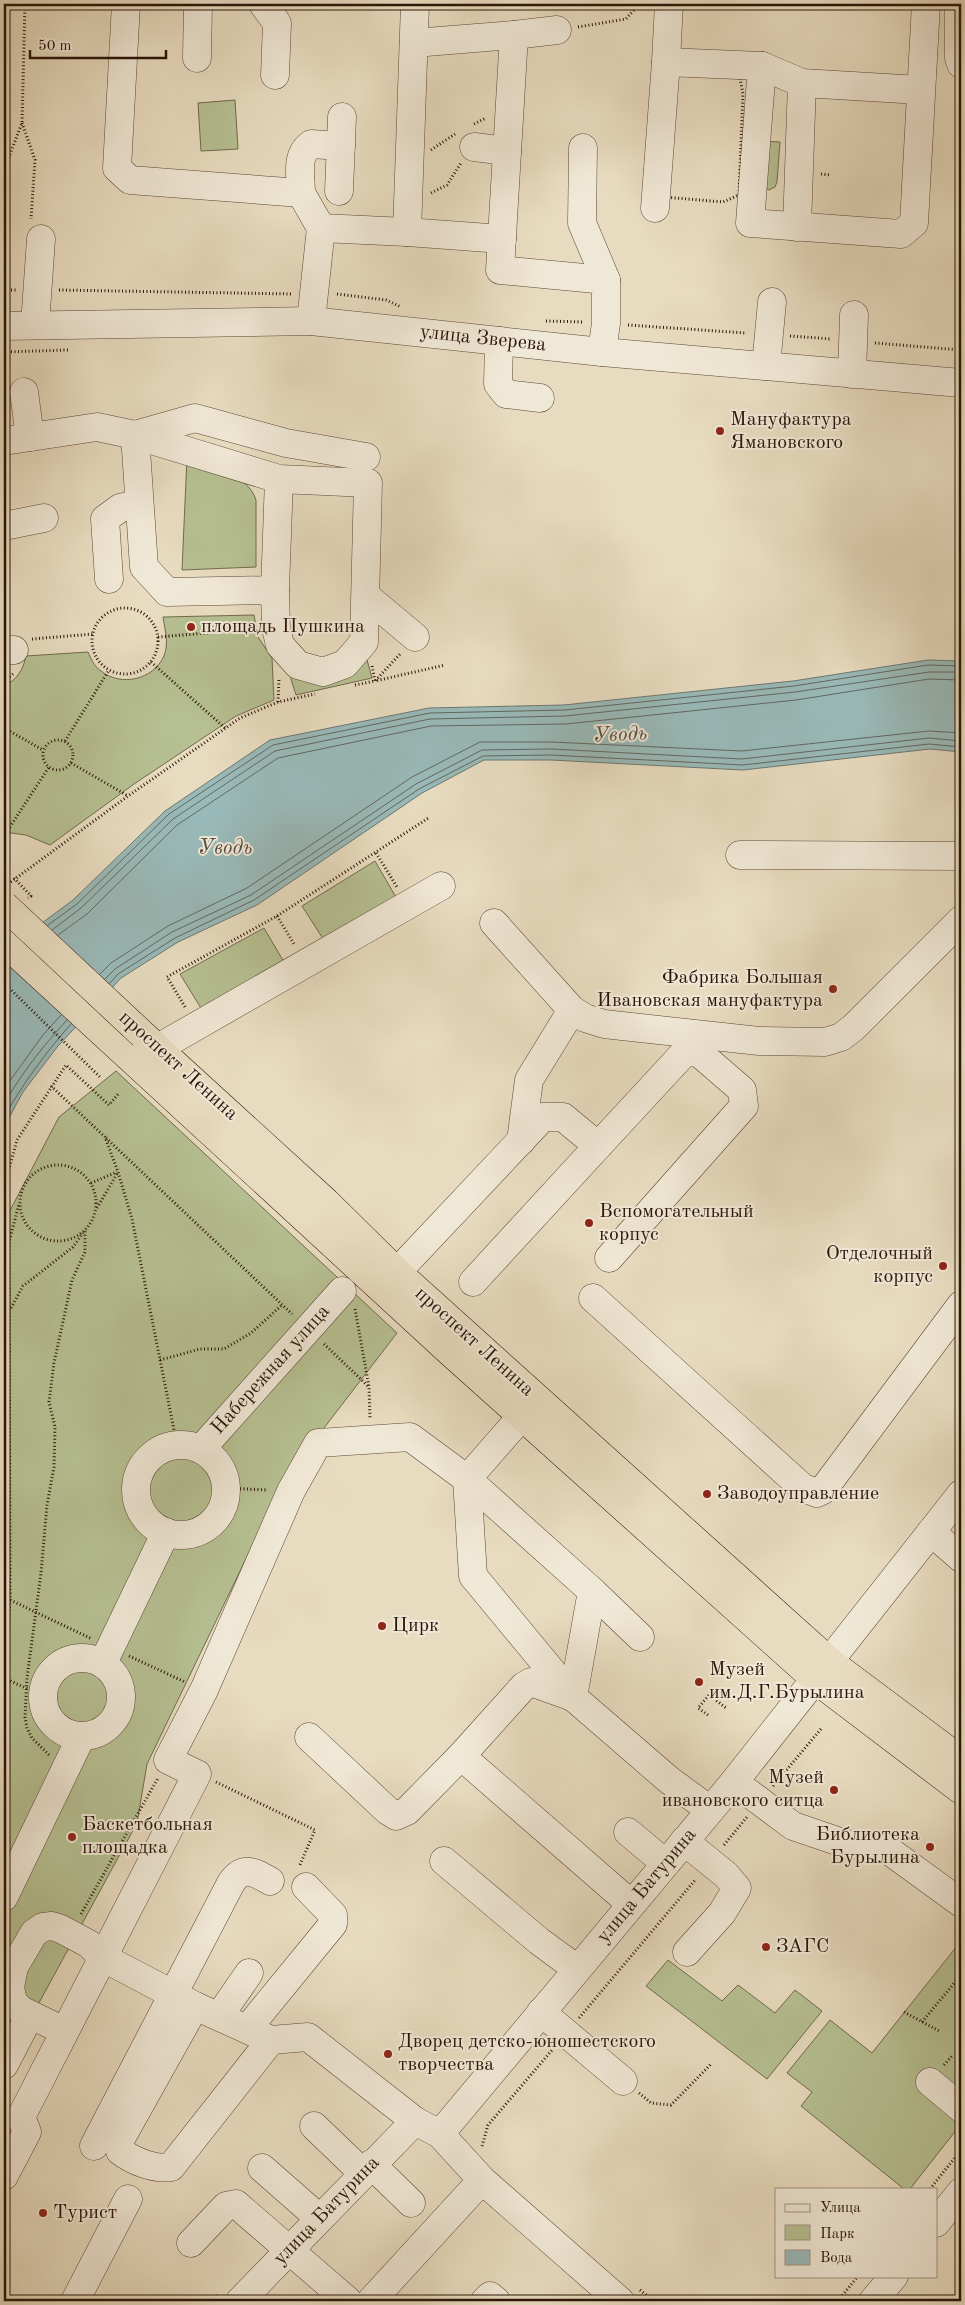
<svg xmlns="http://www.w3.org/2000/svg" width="965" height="2305" viewBox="0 0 965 2305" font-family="'Old Standard TT',serif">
<rect width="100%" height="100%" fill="#e8dcc0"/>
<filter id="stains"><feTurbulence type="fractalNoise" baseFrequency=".004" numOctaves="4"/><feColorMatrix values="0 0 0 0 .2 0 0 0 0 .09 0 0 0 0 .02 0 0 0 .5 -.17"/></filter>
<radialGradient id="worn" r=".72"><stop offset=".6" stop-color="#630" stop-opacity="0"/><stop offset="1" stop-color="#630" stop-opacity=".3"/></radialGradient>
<g fill="#b6c092" stroke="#706a4d">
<path d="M235 100 238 149 201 151 198 103Z"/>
<path d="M763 141 780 142 777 182 775 187 769 190 763 187Z"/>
<path d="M187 457C210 466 248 474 256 500V567L182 570Z"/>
<path d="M254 615 258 637 272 658 274 700 236 716 134 784 50 845 26 835 4 832V686C17 680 23 670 26 656L88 652C91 659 94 666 101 671 121 687 153 680 164 656 169 644 165 630 163 617Z"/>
<path d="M366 656 372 678 296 695 287 666Z"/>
<path d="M375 861 400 904 327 945 302 906Z"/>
<path d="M264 928 287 967 204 1013 180 974Z"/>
<path d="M116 1071 397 1333 284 1480 147 1764 137 1823 4 2067V1222L59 1117Z"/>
<path d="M961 1941V2124L910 2189H904L801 2106 812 2092 787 2073 830 2020 872 2053Z"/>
<path d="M668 1960 722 2001 738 1985 775 2013 795 1990 822 2011 767 2079 646 1986Z"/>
</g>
<path fill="#99bab9" stroke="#6d7872" d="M928 660 961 661V752L930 749 743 770 551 760H484L422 793 257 905 178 942 121 978 58 1046 23 1092 4 1127V951L73 900 165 811 270 740 429 708 564 705 793 681Z"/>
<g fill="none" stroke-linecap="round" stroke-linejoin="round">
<g stroke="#626760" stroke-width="1">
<path d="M48 925 77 904 169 814 273 745 430 713 565 710 794 686 928 665 961 666"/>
<path d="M52 930 81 908 173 819 275 751 430 719 565 716 795 692 929 672H961"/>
<path d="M58 935 87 914 177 825 278 758 431 726 566 724 796 700 929 679 961 680"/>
<path d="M100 974 111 963 168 926 247 888 412 777 480 742H552L742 751 929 731 961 733"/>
<path d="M105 979 115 969 172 932 251 895 416 784 482 750 552 749 742 759 929 738 961 741"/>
<path d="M110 983 118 974 175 938 254 900 419 789 483 756 551 755 743 765 929 744 961 747"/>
<path d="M4 1089 43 1035 61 1015"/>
<path d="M4 1104C21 1074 43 1046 67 1020"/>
<path d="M4 1117C23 1084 45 1053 71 1024"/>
</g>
<g stroke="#5a4636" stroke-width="29">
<g id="minor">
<path d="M126 4 117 168 130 180 301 193 321 228"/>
<path d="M263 4 277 23 275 75"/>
<path d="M959 4V58L961 64"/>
<path d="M557 30 514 35 500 270 606 280V323L602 352"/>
<path d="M414 43 514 35"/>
<path d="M197 58 198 4"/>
<path d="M666 62 669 4"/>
<path d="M762 66 750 223 901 234 914 223 926 4"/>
<path d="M474 147 507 151"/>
<path d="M583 148 582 223 606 280"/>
<path d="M339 191 342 117"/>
<path d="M301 193C301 175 295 156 311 144L341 146"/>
<path d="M655 208 666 62 762 66 802 83 920 90"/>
<path d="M797 227 802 83"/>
<path d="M321 228 407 232 415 4"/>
<path d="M407 232 502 239"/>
<path d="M311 321 321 228"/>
<path d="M35 325 41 239"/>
<path d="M4 326 311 321 602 352 961 383"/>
<path d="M499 341 498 384 506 394 540 398"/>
<path d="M766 366 772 302"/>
<path d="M852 374 854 315"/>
<path d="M24 392 30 437"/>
<path d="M4 441 97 427 135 435 279 479 368 483 364 642 345 664 323 672 298 665 280 645 276 628 275 590 279 479"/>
<path d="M4 526 44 518"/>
<path d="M109 579 105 519 120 508 138 504"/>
<path d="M275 590 167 592 144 567 135 435 195 418 286 443 366 457"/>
<path d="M366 596 415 637"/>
<path d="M4 651 14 650"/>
<path d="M740 855 961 856"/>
<path d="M494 923 572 1010 585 1018 604 1024 759 1041 825 1042 841 1037 853 1028 961 920"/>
<path d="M158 1048 441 886"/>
<path d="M521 1141 529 1080 572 1010"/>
<path d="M598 1146 684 1053 698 1052 742 1090 744 1106 609 1258"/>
<path d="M397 1272 543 1117H563L598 1146 473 1282"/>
<path d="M593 1298 803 1488 817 1493 823 1490 961 1305"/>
<path d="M522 1416 467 1479 473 1576 573 1697 669 1780 710 1810"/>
<circle cx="181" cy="1490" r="45"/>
<path d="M201 1449 342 1291"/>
<path d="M931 1532 961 1558"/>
<path d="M592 1591 640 1637"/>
<circle cx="82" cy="1697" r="39"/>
<path d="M103 1663 166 1532"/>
<path d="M573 1697 531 1682 524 1686 461 1756 631 1904"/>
<path d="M309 1737 388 1811 396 1816 407 1811 461 1756"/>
<path d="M734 1782 793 1826 846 1844 884 1847 961 1903"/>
<path d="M628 1832 665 1863"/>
<path d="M684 1841 726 1875 737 1888 722 1913 687 1952"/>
<path d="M444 1861 539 1941 577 1969"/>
<path d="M4 1897 81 1737"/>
<path d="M195 2006 119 2142 120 2151C133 2161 155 2170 171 2167L271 2040"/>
<path d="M541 2012 623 2081"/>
<path d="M220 2015 249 1973"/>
<path d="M248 2028 333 1924V1915L306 1887"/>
<path d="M64 2031 21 2010 13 2002 10 1987 14 1967 34 1933 43 1927 52 1926 61 1929 89 1944 102 1957 195 2006 271 2040 308 2037 415 2121 440 2134 482 2180 620 2301"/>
<path d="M4 2065 30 2015"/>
<path d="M930 2082 961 2108"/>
<path d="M314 2126 363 2173"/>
<path d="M440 2134 734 1782 961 1494"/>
<path d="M94 2146 231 1883C243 1865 254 1872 270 1881"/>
<path d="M371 2164 411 2203"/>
<path d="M262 2168 319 2218"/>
<path d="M4 2176 27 2132 21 2117 197 1774 168 1760 204 1690 291 1491 318 1443 410 1437 467 1479 592 1591 573 1697"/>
<path d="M936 2223 961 2192"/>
<path d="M191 2243 226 2206 236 2204 348 2301"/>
<path d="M75 2301 128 2199"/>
<path d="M240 2301 415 2121"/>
<path d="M371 2301 482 2180"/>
<path d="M485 2301 490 2296 496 2301"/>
<path d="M873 2301 894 2276"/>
</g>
</g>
<g stroke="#2b1408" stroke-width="29">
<g id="highway">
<path d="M4 942 450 1352 816 1680 961 1790"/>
<path d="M143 1035 326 1202 397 1272 830 1662 961 1760"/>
</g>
</g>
<g stroke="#2b1408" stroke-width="3" stroke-dasharray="1 2.5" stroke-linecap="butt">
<path d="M578 27 626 19 639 4"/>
<path d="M681 66 725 68 735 72 740 78 743 94 739 195 723 202 664 197 651 184 649 173C651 153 649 90 661 76 666 69 673 68 681 66Z"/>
<path d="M22 123 35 160 31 219"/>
<path d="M474 124 486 118"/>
<path d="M431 150 455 134"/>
<path d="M821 174 831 175"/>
<path d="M431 193 447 185 461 163"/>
<path d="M4 228 9 157 22 123 25 4"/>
<path d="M4 290H16"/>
<path d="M59 290 293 294"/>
<path d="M337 294 386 300 401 307"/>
<path d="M546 321 584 322"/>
<path d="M628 325 746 333"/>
<path d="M790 336 831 339"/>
<path d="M875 343 961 350"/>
<path d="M4 352 68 350"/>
<circle cx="125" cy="641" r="33"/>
<path d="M158 637 255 629"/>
<path d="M32 639 93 634"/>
<path d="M151 662 225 728"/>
<path d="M372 666 375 681 445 665"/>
<path d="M4 681 13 674"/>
<path d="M355 685 375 681 401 653"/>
<path d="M278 702 279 678"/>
<path d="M4 728 43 750"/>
<circle cx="58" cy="755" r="15"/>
<path d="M65 741 109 670"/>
<path d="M71 763 128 796"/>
<path d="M4 836 49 767"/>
<path d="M376 853 397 887"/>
<path d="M14 878 31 896 28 898"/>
<path d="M8 884 128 796 240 718 278 702 315 694"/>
<path d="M277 916 294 944"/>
<path d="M4 983 101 1078"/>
<path d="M185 1007 167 977 277 916 430 817"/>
<path d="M51 1086 105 1137 118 1172 132 1219 177 1445"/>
<path d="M106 1138 292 1314"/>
<circle cx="58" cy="1203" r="38"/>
<path d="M91 1183 117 1172"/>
<path d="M4 1187 17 1140 66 1065 109 1105 119 1093"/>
<path d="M97 1208 118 1172"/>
<path d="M11 1308 23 1286 73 1247 83 1233"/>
<path d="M355 1309 369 1387 370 1419"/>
<path d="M324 1344 369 1387"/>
<path d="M160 1360 200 1349H224L251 1333 282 1305"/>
<path d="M226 1488 268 1490"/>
<path d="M4 1597 92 1639"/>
<path d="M129 1656 185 1682"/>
<path d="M4 1678 43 1696"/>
<path d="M708 1715 698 1708 709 1695 726 1708"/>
<path d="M49 1755 32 1738 27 1728 25 1717 27 1678 41 1573 47 1505 54 1467 55 1427 49 1402 54 1363 72 1280 85 1252V1230"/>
<path d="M4 1765 10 1593 9 1242 19 1204"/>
<path d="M216 1782 315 1830 299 1867"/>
<path d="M773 1786 821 1729"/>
<path d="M724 1845 747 1817"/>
<path d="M81 1914 158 1778"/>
<path d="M904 2012 941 2032"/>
<path d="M579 2018 696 1879"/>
<path d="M922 2022 961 1975"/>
<path d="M944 2065 952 2056"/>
<path d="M639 2093 651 2103 671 2105 712 2063"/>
<path d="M482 2146 488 2125 553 2049"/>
<path d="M930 2189 961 2150"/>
<path d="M640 2290 654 2301"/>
<path d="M212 2301 219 2294"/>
<path d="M838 2301 858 2276"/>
</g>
<use href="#minor" stroke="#f0e8d6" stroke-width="28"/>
<use href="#highway" stroke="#e8dcc0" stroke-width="28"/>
<g stroke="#2b1408" stroke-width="29" stroke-linecap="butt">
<path id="highway-bridge" d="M4 905 143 1035"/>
</g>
<use href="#highway-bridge" stroke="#e8dcc0" stroke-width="28"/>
</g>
<g fill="#8f2418" stroke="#f0e8d6" stroke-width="2">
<circle cx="720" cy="431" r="5"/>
<circle cx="191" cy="627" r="5"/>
<circle cx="833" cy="989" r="5"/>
<circle cx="589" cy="1223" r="5"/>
<circle cx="943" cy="1266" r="5"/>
<circle cx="707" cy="1494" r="5"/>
<circle cx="382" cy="1626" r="5"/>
<circle cx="699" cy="1682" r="5"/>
<circle cx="834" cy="1790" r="5"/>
<circle cx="72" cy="1837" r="5"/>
<circle cx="930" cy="1847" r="5"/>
<circle cx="766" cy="1947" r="5"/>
<circle cx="388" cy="2054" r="5"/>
<circle cx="43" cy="2213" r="5"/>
</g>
<g text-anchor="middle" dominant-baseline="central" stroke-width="4" stroke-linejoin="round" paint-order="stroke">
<g font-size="20" fill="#2b1408" stroke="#f0e8d6">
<text transform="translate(483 339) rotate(6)">улица Зверева</text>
<text transform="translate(178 1066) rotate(42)">проспект Ленина</text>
<text transform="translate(474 1342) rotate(42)">проспект Ленина</text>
<text transform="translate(271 1370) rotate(-48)">Набережная улица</text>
<text transform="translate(647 1886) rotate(-50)">улица Батурина</text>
<text transform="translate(327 2211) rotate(-46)">улица Батурина</text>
</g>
<g font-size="20" fill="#2b1408" stroke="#f0e8d6" text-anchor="start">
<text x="730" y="420">Мануфактура<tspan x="730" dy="23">Ямановского</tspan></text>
<text x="201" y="627">площадь Пушкина</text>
<text x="823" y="978" text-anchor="end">Фабрика Большая<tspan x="823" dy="23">Ивановская мануфактура</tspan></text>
<text x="599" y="1212">Вспомогательный<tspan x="599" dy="23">корпус</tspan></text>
<text x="933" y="1254" text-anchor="end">Отделочный<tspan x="933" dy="23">корпус</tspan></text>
<text x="717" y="1494">Заводоуправление</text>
<text x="392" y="1626">Цирк</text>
<text x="709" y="1670">Музей<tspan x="709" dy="23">им.Д.Г.Бурылина</tspan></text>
<text x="824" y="1778" text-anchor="end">Музей<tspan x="824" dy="23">ивановского ситца</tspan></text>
<text x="82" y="1825">Баскетбольная<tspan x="82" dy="23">площадка</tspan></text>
<text x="920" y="1835" text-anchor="end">Библиотека<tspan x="920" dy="23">Бурылина</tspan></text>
<text x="776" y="1947">ЗАГС</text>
<text x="398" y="2042">Дворец детско-юношестского<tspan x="398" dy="23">творчества</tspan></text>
<text x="53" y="2213">Турист</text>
</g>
<g font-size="21" font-style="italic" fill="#524e46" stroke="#f0e8d6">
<text transform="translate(620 735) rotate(-2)">Уводь</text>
<text x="225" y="848">Уводь</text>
</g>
</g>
<rect width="965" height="2305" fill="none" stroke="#e8dcc0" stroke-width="20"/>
<rect x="5" y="5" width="955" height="2295" fill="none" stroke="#2b1408" stroke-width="2.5"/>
<rect x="10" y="10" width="945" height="2285" fill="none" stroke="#2b1408"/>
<rect x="775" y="2188" width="162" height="90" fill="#f0e8d6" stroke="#a19384"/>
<rect x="785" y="2204" width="25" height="8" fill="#f0e8d6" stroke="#a19384"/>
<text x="820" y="2212" font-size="15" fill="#2b1408">Улица</text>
<rect x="785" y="2225" width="25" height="15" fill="#b6c092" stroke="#a19384"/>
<text x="820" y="2238" font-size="15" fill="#2b1408">Парк</text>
<rect x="785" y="2250" width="25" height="15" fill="#99bab9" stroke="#a19384"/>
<text x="820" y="2262" font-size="15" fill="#2b1408">Вода</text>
<path d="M30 50v8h136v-8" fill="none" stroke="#2b1408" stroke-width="2.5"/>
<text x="38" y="50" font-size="15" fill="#2b1408" stroke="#f0e8d6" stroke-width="4" paint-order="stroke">50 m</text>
<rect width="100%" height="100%" filter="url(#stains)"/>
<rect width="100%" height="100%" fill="url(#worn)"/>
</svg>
